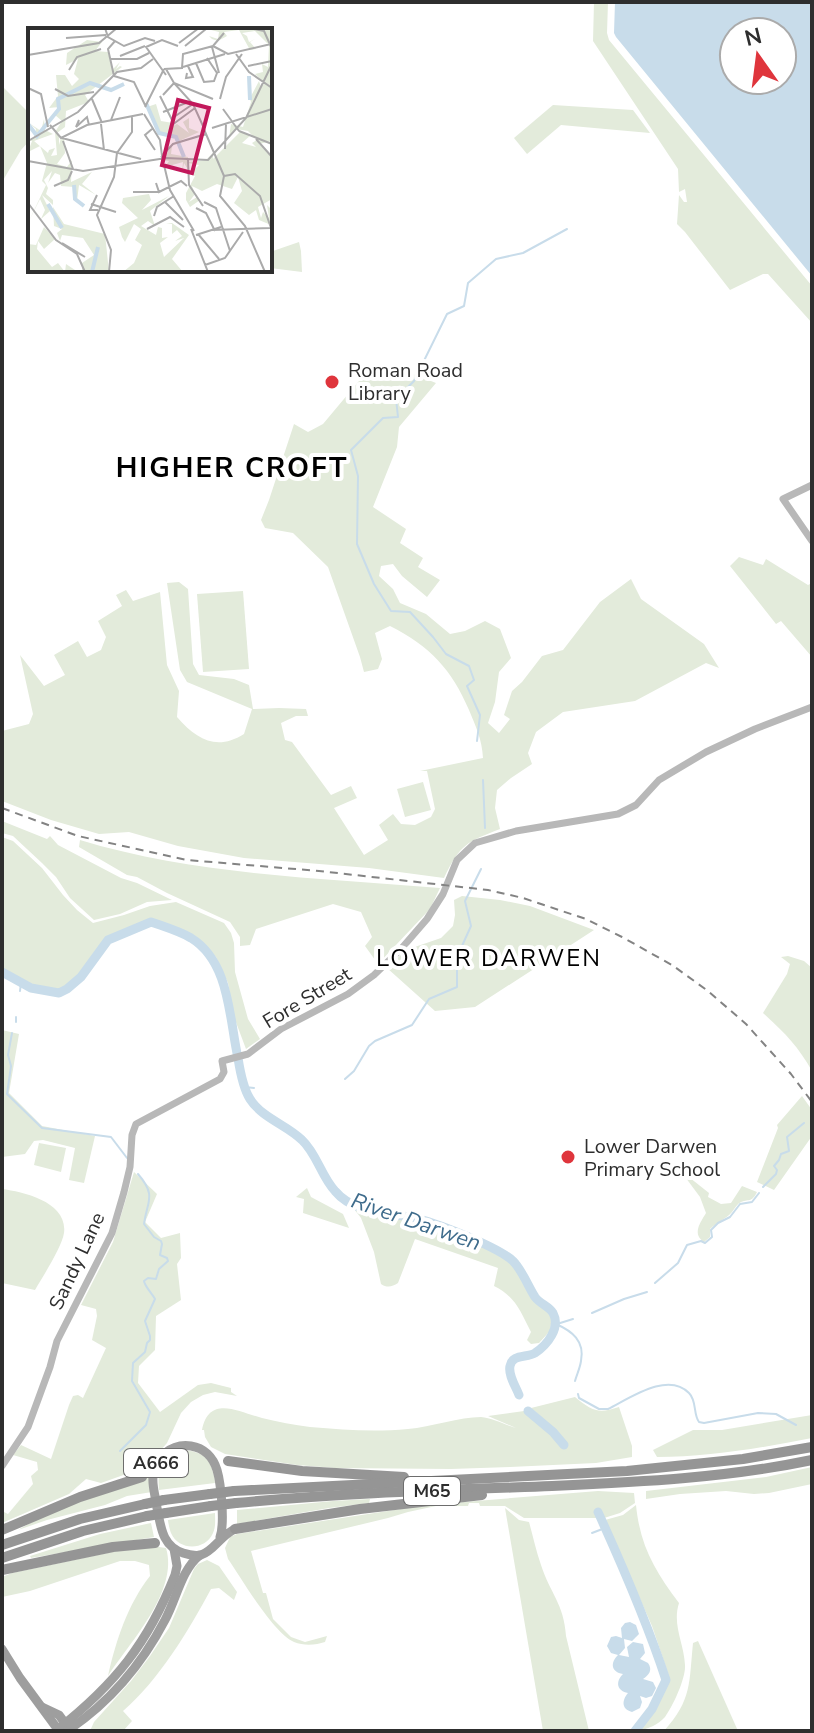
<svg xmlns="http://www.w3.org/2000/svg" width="814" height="1733" viewBox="0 0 814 1733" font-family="'Nunito Sans',sans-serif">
<rect width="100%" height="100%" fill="#fff"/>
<g fill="#e3ebdb">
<path d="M594 2H608L607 33 609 40 812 286V323L768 274H763L730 290 685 232 677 224 679 195 684 202H687L685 189 679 192 678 169 593 41Z"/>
<path d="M2 86 30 114V140L21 150 2 182Z"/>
<path d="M553 105 633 110 650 133 561 125 527 154 514 138Z"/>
<path d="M299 242 301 251 302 272 270 268V252Z"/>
<path d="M381 368H398L436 383 399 427 397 447 373 507 406 529 400 543 423 558 418 567 440 580 427 597 402 576 393 564 381 566 379 576 393 589 400 603 426 614 450 634 465 631 485 621 500 629 511 658 499 672 495 702 488 723 499 733 510 719 504 715 512 691 522 682 542 656 563 650 600 602 631 579 641 599 704 644 719 668 706 663 635 701 563 712 536 732 528 753 532 764 511 778 497 790 495 808 500 829C467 842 460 844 444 878L369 868 244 858 178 846 129 832 99 834 51 820 2 801V731L29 724 33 714 20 655 44 686 65 675 54 655 78 641 87 657 101 650 106 637 98 621 122 606 116 595 126 590 133 601 160 592 167 665 179 691 177 717C197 740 217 751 244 734L252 709 187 682 180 670 167 583 179 582 188 589 193 664 199 675 234 679 249 685 253 709 279 708 306 709 308 716H296L281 723 285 740 292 742 331 795 351 786 357 798 334 808 364 855 388 840 379 825 393 814 401 824 415 825 431 817 435 809 427 771H420L483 758C482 739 476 727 469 710 452 670 430 646 390 626L375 633 382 659 378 669 364 672 360 657 328 567 293 533 265 528 261 520 269 500 294 424 308 432 323 424 364 375Z"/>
<path d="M739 557 763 565 766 559 808 585 812 583V657L781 621 776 624 730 566Z"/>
<path d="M243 591 249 669 203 672 197 594Z"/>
<path d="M423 782 431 810 405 817 397 789Z"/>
<path d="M2 821 47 839 50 836 58 845 121 878 137 883 172 900 147 902 120 914 94 920 70 898 56 877 42 863 13 836 2 833Z"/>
<path d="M2 837 13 841 42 868 63 895 77 910 93 923 124 915 150 906 176 902 224 923 231 933 234 943 235 972 248 1019 260 1039 246 1049 234 1017 228 983 216 957 194 938 152 921C140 925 114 932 106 940 95 951 89 965 79 975 52 1005 30 984 2 968Z"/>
<path d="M80 840C195 875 320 878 440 888L430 909 378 964 365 946 372 937 361 912 333 904 256 929 250 945 240 946V937L230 922 167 893 137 877 127 875 79 847Z"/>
<path d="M462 896 500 900 530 906 594 930 475 1007 435 1011 387 968 406 950 441 938 453 926 455 915 454 900Z"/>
<path d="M788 956 804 961 812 968V1071C798 1046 784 1032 763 1013L787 974 790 964 781 957Z"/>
<path d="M2 1030 19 1034 9 1093 42 1126 95 1136 84 1183 69 1180 75 1148 43 1140 34 1141 25 1154 2 1157Z"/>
<path d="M802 1096 812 1110V1136L774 1190 757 1182 778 1128 777 1125Z"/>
<path d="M39 1143 66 1148 61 1172 34 1165Z"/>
<path d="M680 1170 709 1193 708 1197 721 1204 731 1203 742 1186 757 1192C752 1202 750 1199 741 1202 737 1204 735 1208 732 1212 726 1219 717 1222 710 1229V1237L704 1242C692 1234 700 1223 706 1213L700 1197Z"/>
<path d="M134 1172 157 1194 145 1222 161 1238 180 1233 181 1258 177 1264 181 1300 156 1316 155 1350 139 1366 138 1383 160 1412 198 1385 211 1383 231 1388V1392L237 1396 215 1392 203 1395 191 1402 181 1413 167 1443 146 1467 101 1483 86 1479 69 1494 2 1523V1511L8 1514 33 1484 31 1476 38 1470 37 1462 13 1455 21 1445 51 1459 69 1405 73 1396 78 1395 83 1398 106 1348 92 1340 97 1316 96 1309 81 1305 113 1242Z"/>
<path d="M307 1188 311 1197 343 1214 349 1228 303 1213 304 1199 296 1197Z"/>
<path d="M2 1189C24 1192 68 1202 64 1233 62 1247 43 1276 35 1290L2 1283Z"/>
<path d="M356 1208 420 1222 460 1236 499 1253 512 1262 534 1300 552 1316 550 1331 539 1343 531 1344 527 1340 531 1332C520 1311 516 1297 494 1286L498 1268 415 1239 398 1283C392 1287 387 1288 381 1284L374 1252 361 1218 354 1209Z"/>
<path d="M575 1397C592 1411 598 1414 619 1407L632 1446V1457L596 1463 510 1467 451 1469 335 1468 297 1465 225 1454 211 1447 205 1437 204 1430H202C209 1394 239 1412 262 1418 278 1422 294 1425 310 1427 344 1430 375 1432 408 1429 431 1427 460 1417 481 1417 492 1418 506 1425 516 1428L488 1416 524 1411 550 1433 562 1445H566L557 1431 531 1408Z"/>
<path d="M812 1415V1438C761 1448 709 1457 657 1457L653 1450 693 1430H722Z"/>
<path d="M181 1450C204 1451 212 1459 215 1483L159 1490C157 1470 161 1458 181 1450Z"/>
<path d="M812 1467V1484L769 1493 754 1494 726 1491 680 1494 646 1499V1491L766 1477Z"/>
<path d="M150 1476 152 1492 127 1496 105 1505 47 1520 18 1530C48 1512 80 1500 114 1490 130 1485 134 1485 150 1476Z"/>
<path d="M598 1491 634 1493 635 1503 620 1513 604 1518 600 1512H596L599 1518H524L505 1506H480L479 1503H469L468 1506H436L408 1512 388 1518 251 1551 263 1593H266L273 1619 291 1637 305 1642 327 1636 325 1642C316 1645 304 1646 294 1642 273 1633 242 1579 228 1559L225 1548 230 1537 237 1534 427 1505Z"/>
<path d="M370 1499 369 1503 329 1508 237 1524V1510L333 1501Z"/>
<path d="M636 1505C640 1546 655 1571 679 1603 672 1625 684 1643 685 1665 686 1678 673 1706 665 1717 659 1724 647 1730 638 1730 650 1715 666 1696 669 1676L652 1626 605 1520 623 1515Z"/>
<path d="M505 1508 519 1520 529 1522C533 1536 536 1551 541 1565 550 1593 564 1604 566 1636L589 1731H543Z"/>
<path d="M215 1513C215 1520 216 1526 213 1533 205 1551 179 1551 171 1533 170 1531 168 1522 168 1520Z"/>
<path d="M151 1523 154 1537 31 1558 30 1556 100 1534Z"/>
<path d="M152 1546 166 1548C179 1591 130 1642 108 1676 116 1640 128 1604 150 1576L149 1565 135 1561H120L30 1591 2 1597V1577L12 1573 136 1547Z"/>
<path d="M207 1560 219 1566 237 1592 234 1600 219 1588 211 1589C189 1630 159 1680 123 1711L132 1721 123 1731H90L94 1722 131 1681 150 1656 169 1628 194 1569 198 1564Z"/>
<path d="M698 1641 738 1731H664C692 1700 689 1683 693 1643Z"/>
</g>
<g fill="#c8dcea" fill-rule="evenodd">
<path d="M615 2H812V276L616 37 614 33ZM734 32H782V80H734Z"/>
<path d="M630 1622 636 1625 639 1634 632 1641 624 1639 625 1648 619 1655 629 1657 627 1647 633 1642 643 1644 645 1653 640 1659 648 1663C653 1670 649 1675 643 1679L653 1682 656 1688 652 1696 646 1698 640 1696 642 1702 640 1708 632 1712C621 1709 622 1700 628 1693 617 1691 615 1682 623 1674 611 1672 610 1663 618 1655L611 1653 607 1646 611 1637 616 1636 622 1638 621 1628 625 1623Z"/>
</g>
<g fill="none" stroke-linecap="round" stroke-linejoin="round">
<g stroke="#c8dcea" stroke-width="2">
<path d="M477 741 480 715 467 686 474 680 469 666 446 654 433 637 410 612 391 611 374 584 357 544 358 476 351 450 383 418 398 417 396 399 414 381 447 314 464 306 468 283 496 259 523 253 567 229"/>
<path d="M483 780 485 828"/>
<path d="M20 991 21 983"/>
<path d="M16 1022V1017"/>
<path d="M12 1033 8 1055 11 1066 7 1094 42 1128 111 1137 127 1158"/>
<path d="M345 1079 354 1071 369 1046 375 1041 412 1025 429 999 457 987V957L471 926 465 901 481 869"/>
<path d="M245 1087 254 1088"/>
<path d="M763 1187 776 1174 777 1170 774 1166 779 1160 781 1154 789 1151 787 1137 804 1123"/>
<path d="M655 1283 678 1263 687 1245 701 1241 705 1243 712 1237 711 1230 718 1223 730 1217 740 1204 752 1202 759 1193"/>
<path d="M592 1313 624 1299 647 1292"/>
<path d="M556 1324C572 1331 585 1341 581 1361 580 1368 577 1374 575 1381"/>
<path d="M557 1324 573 1319"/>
<path d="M578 1394 579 1398 599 1409H608C630 1398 668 1371 689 1393 697 1401 693 1414 699 1422L704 1423 758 1413 776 1414 796 1425"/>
<path d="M120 1451 146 1425 150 1412 132 1381 133 1363 145 1352 147 1343 150 1340V1336L145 1321 155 1299C152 1293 145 1287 144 1281L148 1278 156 1279 159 1269 168 1261 167 1258 160 1255 162 1244 161 1241 154 1237 144 1224C147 1201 157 1196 138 1174"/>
<path d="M592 1533 605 1528"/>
</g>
<g stroke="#c8dcea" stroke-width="9">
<path d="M2 972 31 988 59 993 67 989 81 977 108 940 151 922C165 927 179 931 191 938 230 962 229 1018 238 1058 240 1071 243 1088 250 1099 262 1118 287 1125 302 1140 317 1154 321 1176 335 1191 355 1215 390 1212 419 1219 439 1224 498 1247 513 1261 522 1270 528 1286 535 1297 540 1304 549 1306 553 1313 561 1328 547 1345 535 1353 527 1358 512 1354 510 1366 508 1375 516 1387 519 1395"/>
<path d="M528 1411 553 1432 564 1445"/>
<path d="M598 1512C623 1567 647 1622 666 1680L652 1709 635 1731"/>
</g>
<g stroke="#b8b8b8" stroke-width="7">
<path d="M812 485 783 499 812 541"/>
<path d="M2 1466 28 1427 50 1367 57 1341 112 1233 124 1192 130 1167 132 1135 136 1124 220 1079 224 1072 222 1061 248 1054 281 1029 348 994 374 975 401 949 427 919 443 894 457 860 475 843 516 831 618 814 636 805 659 780 706 752 755 729 812 707"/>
</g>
<g stroke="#9e9e9e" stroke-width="9">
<path d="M220 1537C225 1523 221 1484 217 1470 213 1457 204 1448 191 1446 172 1443 153 1458 153 1477 152 1487 156 1498 157 1508 161 1527 162 1546 183 1553 189 1555 195 1556 201 1555 214 1551 220 1536 235 1529"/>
<path d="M2 1649 20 1678 59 1731"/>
<path d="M42 1707 59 1715 67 1726"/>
<path d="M58 1729C115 1684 148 1643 175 1575L177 1566 174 1549"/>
<path d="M67 1731C109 1703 142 1664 165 1620 177 1598 181 1570 200 1555"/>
</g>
<g stroke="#959595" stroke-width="10">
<path d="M228 1461 302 1471 404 1477"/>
<path d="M234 1491 627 1471 743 1459 812 1447"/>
<path d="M164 1500 210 1494"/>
<path d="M236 1503C341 1493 447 1490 552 1486 639 1482 726 1478 812 1460"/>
<path d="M166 1513 211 1506"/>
<path d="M235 1529 360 1509 482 1495"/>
<path d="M2 1530 80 1497 142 1477"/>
<path d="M2 1545 80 1519 145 1504"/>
<path d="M2 1558 83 1531 147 1516"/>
<path d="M2 1570 113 1547 155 1543"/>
</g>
<path stroke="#838383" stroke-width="2" stroke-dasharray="8 6" stroke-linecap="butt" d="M2 808 78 836 187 860 319 871 488 890 523 898 586 919 622 937 672 965 708 991 746 1024 791 1074 812 1102"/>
<g stroke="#959595" stroke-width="10">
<path d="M210 1494 234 1491"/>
<path d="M145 1504 164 1500"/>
<path d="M211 1506 236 1503"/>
<path d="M147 1516 166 1513"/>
</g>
</g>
<g fill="#df353c" stroke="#fff" stroke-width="3">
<circle cx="332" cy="382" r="8"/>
<circle cx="568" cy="1157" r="8"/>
</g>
<g text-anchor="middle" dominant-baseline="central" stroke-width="8" stroke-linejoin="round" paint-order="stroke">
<g fill="#fff" stroke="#6d6d6d" stroke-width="2">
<rect x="124" y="1449" width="64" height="28" rx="6"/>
<rect x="404" y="1477" width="56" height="28" rx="6"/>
</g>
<g font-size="18" font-weight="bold" fill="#2e2e2e">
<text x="156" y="1463">A666</text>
<text x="432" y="1491">M65</text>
</g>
<g font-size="20" fill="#2e2e2e" stroke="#fff" text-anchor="start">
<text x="348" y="370">Roman Road<tspan x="348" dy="23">Library</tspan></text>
<text x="584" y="1146">Lower Darwen<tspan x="584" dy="23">Primary School</tspan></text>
</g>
<g font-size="20" fill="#2e2e2e" stroke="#fff">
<text transform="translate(307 998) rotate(-31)">Fore Street</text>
<text transform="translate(77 1261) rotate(-65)">Sandy Lane</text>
</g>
<g font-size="22" font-style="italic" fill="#3f6c8c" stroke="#fff">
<text transform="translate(416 1222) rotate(19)">River Darwen</text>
</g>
<g font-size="24" letter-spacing="2" fill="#000" stroke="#fff">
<text x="489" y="958">LOWER DARWEN</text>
</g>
<g font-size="28" font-weight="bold" letter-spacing="2" fill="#000" stroke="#fff">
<text x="232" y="468">HIGHER CROFT</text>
</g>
</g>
<g transform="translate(28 28)">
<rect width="244" height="244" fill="#fff"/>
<path d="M187 0 244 1V113L231 116 244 130V171L230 179 233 190 235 184 241 190 239 177 242 180 244 206 243 197 231 192 228 182 221 187 206 175 214 163 210 149 204 161 189 156 174 163 164 158 167 166 161 174 169 169 172 172 162 179 158 172V165L167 148 162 146 171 137 160 135 162 145 156 135 154 146 155 134 137 139 141 133 134 132 144 118 143 126 160 129 159 134 178 132 185 125V131L212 104 223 107 214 115 228 119 224 115 229 112 217 100 220 103 208 101 201 110 203 96 215 99 223 74 220 66 222 70 231 53 233 59 237 55 227 46 235 44 234 36 240 39 241 17 227 3 214 5 219 8 221 14 227 11 222 14 228 21 222 22 211 2 196 4 199 8 190 13 184 11 181 8 190 11 191 4 183 2ZM59 12 74 14 67 23 80 24 84 42 92 34 88 41 92 38 94 39 57 67 61 74 38 83 37 99 29 105 31 109V117L33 110 36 109 37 125 29 136 39 139 44 132 43 154 64 144 54 156 68 167 51 157 49 173 46 159 33 158 32 147 27 145 20 155 24 143 16 152 20 160 18 166 25 172V177L14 167 22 183 13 191 17 182 12 171 0 195 18 157 14 153 19 135 12 118 0 124 4 113 0 112 6 110 8 101 1 95 13 103 16 91 17 102 25 106 6 113 20 125 21 122 27 120 23 128 29 127 27 104 34 93 27 87 31 79 21 80 30 68 28 47H37L44 58 51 51 46 46 50 31 38 37 39 25ZM128 76 133 93 145 95 141 100 149 96 161 105 155 94 161 90V100L171 104 149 114 147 108 131 105 119 79ZM121 166 123 172 114 182 141 168 122 183 127 198 120 193 113 198 128 207 130 199 134 200V210L140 209 132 215 136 229 156 210 147 213 154 208 149 202 144 206V196L138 195H144L161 207 144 231 155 244H95L106 235 114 217 107 212 113 201 106 196 97 214 94 209 91 199 110 190 94 175 95 170ZM25 179 36 196 77 206 81 244H54V235L66 227 55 210 34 207 32 213 29 205 34 201 26 198ZM16 199 27 211 16 221 10 213 9 221 24 239 30 235 37 244 38 236 50 244H0V216L8 217Z" fill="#e3ebdb"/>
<path fill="none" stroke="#c8dcea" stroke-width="4" d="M221 48 222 72M118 75 131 105 148 109 156 129M0 96 9 108 31 81 30 71 62 55 83 62 96 56M46 157 47 171 56 178M20 176 34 200M64 244 70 219"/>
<path fill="none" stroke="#ababab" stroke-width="2" d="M77 0 80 9 96 18 117 10 127 13M221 0 236 3 244 21M38 10 78 7M151 15 171 0M157 18 178 1M185 18 200 26 243 16M184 19 191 45M208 26 221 44 244 60M0 27 71 15 89 0M92 28 117 18M82 31H109L121 25M168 35 176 54 186 53 189 45 179 30M220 38 244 33M155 39 197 26M136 41 154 40 155 26 185 18 196 5M138 41 146 55 185 71M41 42 49 29 73 21M159 45 158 50 165 49 160 38M138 47 118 19 134 12 150 18M86 48 106 54 118 79M86 48 80 21 87 13M0 60 13 66 20 99M27 61 40 68 66 64M135 67 146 55 165 76 175 98M132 68 145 94M64 71 74 95M192 71 198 49 214 26M117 79 136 41M195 81 211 103M135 84 163 73M116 86 132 112 135 136M143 91 165 76M51 92 48 99 59 89 61 97M83 92 92 69M73 96 76 122M22 97 33 110 59 97 115 86M144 97 167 80M184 100 244 81M124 101 117 107 127 122M211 103 244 116M178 106 196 148M34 110 113 131M228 111 244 129M0 113 50 84 89 44 113 40 125 31M35 113 45 141M197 121 198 96M133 129 145 116 178 106 175 98M160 132 161 157 175 178M0 133 55 143 138 130 180 132 218 90 244 36M136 137 142 162 166 203M196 148 192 168 217 198 237 244M196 148 207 146 232 168 243 200M128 155 131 164 153 153 159 158M26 158 40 152 44 143M105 164H131M69 167 62 182H70M137 174 155 192M176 174 188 180 202 223M0 175 28 212 49 226 57 244M63 176 88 184M168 180 178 185 187 203M126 188 129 179 146 168M119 201 142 189 156 199M163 201 180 244M184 202 243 200M170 206 191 231M168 207 193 199M34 215 57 229M177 237 197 230 215 204M81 244 83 222 69 187 86 149 89 125 104 104V89"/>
<path fill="#c2185b" fill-opacity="0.15" stroke="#c2185b" stroke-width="4" d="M150 72 181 80 164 145 134 137Z"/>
<rect width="244" height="244" fill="none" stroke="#2e2e2e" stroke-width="4"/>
</g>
<rect width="814" height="1733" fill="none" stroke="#2e2e2e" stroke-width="8"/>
<g transform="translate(758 56) rotate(346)"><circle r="38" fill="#ffffff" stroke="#ababab" stroke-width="2"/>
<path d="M0-6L14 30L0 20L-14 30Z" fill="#df353c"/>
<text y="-12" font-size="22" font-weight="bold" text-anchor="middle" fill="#2e2e2e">N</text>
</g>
</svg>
